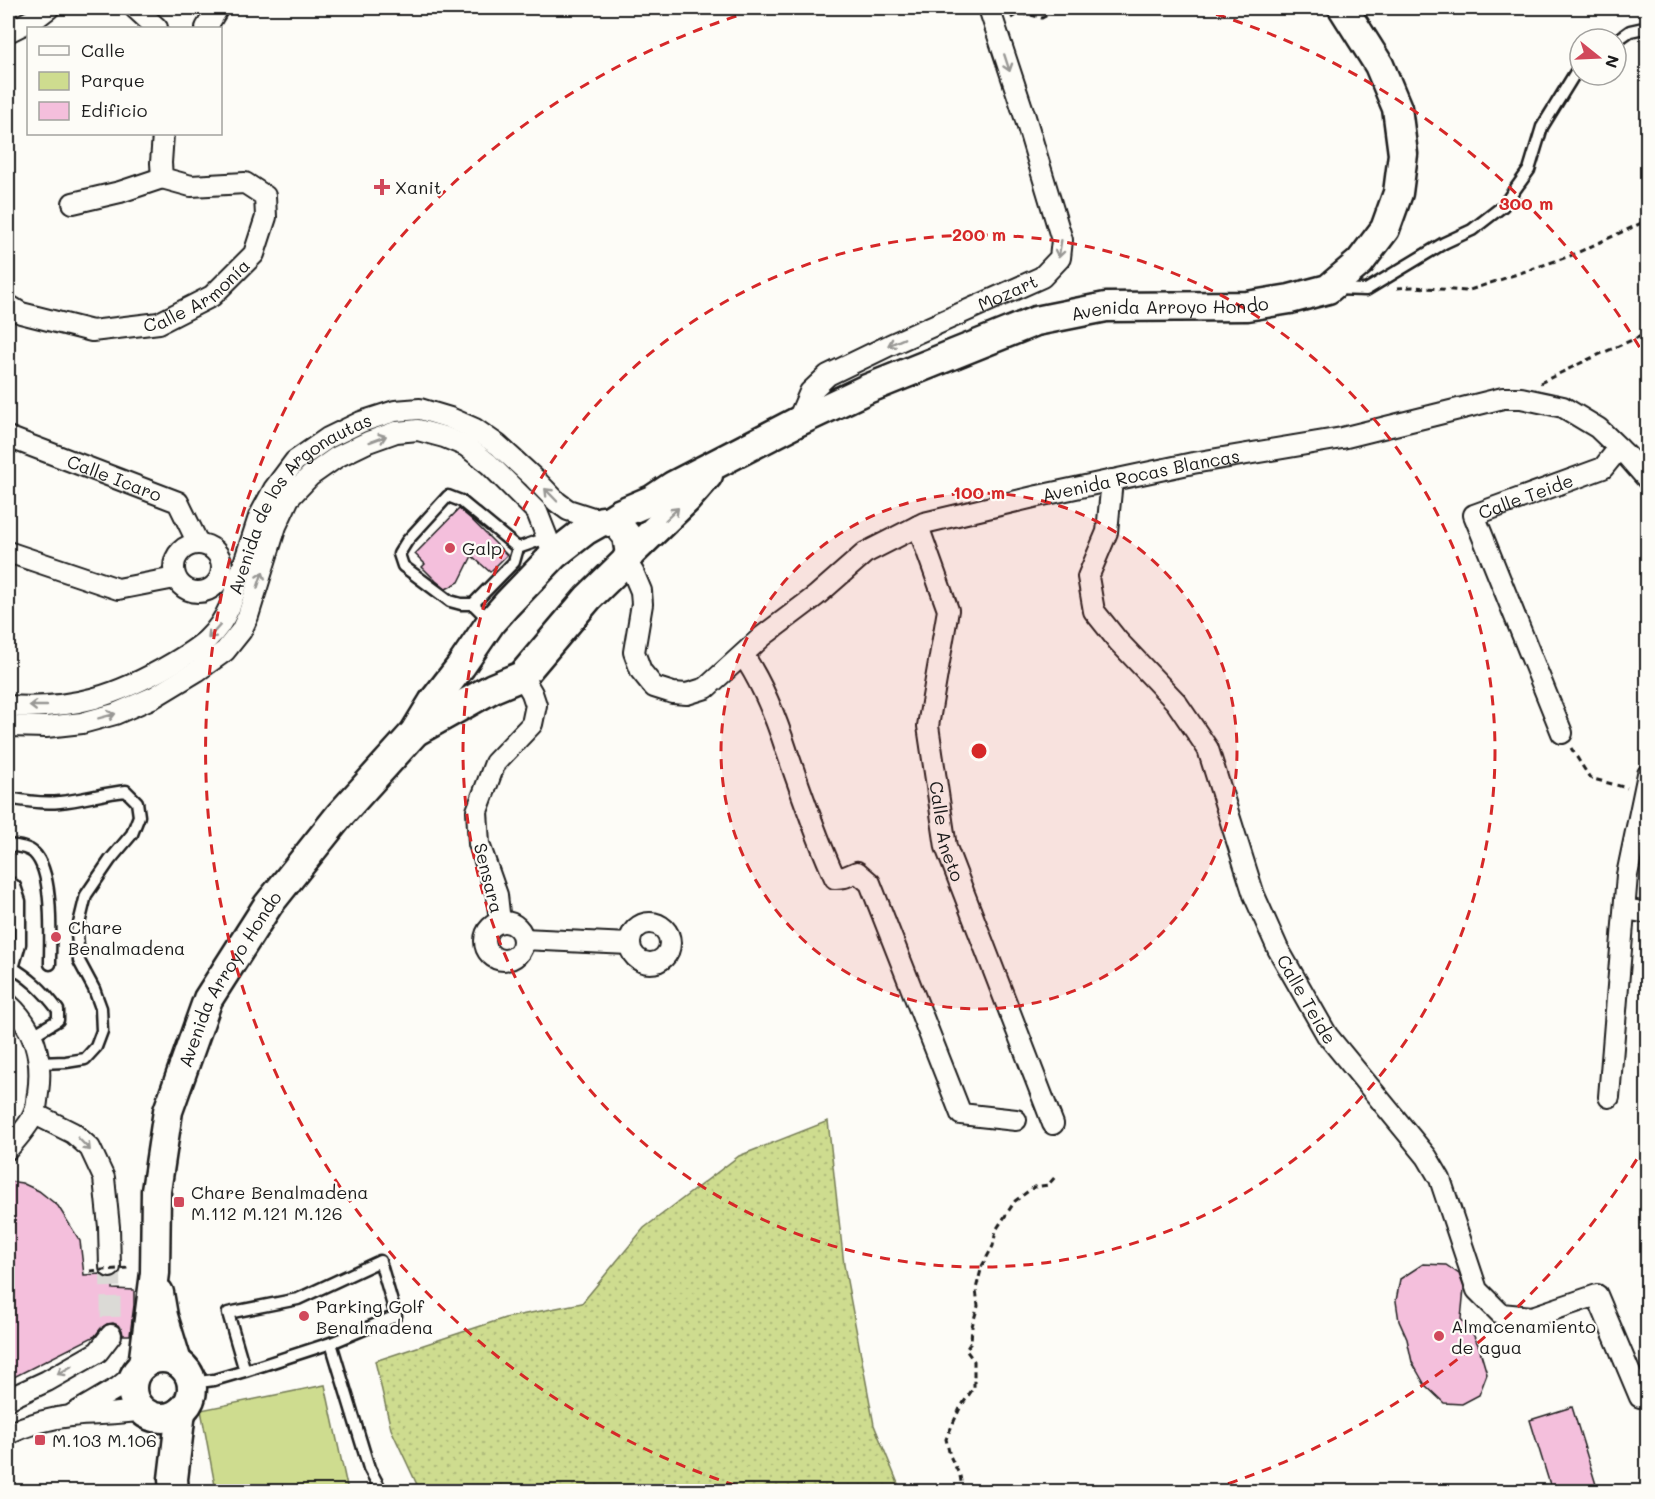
<svg xmlns="http://www.w3.org/2000/svg" width="1655" height="1499" viewBox="0 0 1655 1499" font-family="Mali,sans-serif">
<defs>
<pattern id="grass-dots" width="8" height="8" patternUnits="userSpaceOnUse" patternTransform="scale(1.5)"><rect width="8" height="8" fill="#cedc8f"/><path d="M2 2h.1M6 6h.1" fill="none" stroke="#b0bc7b" stroke-width="1.8" stroke-linecap="round"/></pattern>
</defs>
<rect width="100%" height="100%" fill="#fdfcf7"/>
<filter id="ink" filterUnits="userSpaceOnUse"><feTurbulence type="fractalNoise" baseFrequency=".0167" numOctaves="2"/><feDisplacementMap in="SourceGraphic" scale="12" xChannelSelector="R" yChannelSelector="G"/><feConvolveMatrix kernelMatrix="1 2 1 2 8 2 1 2 1" color-interpolation-filters="sRGB"/></filter>
<g filter="url(#ink)">
<path fill="url(#grass-dots)" stroke="#757c56" stroke-width="1.5" d="M828 1121 844 1265 874 1425 901 1491H420L391 1429 375 1361 505 1318 582 1303 644 1228 739 1156Z"/>
<path fill="#cedc8f" stroke="#757c56" stroke-width="1.5" d="M325 1385 348 1491H216L201 1410Z"/>
<g fill="#f4bfdc" stroke="#1c1c1c" stroke-width="1.5">
<path d="M459 509 471 519 507 555 490 572 472 556 459 582 446 589 436 581 422 567 425 564 415 554Z"/>
<path d="M8 1181 22 1183 39 1191 58 1206 80 1241 84 1275 101 1274 105 1278H113V1289L134 1290V1305L130 1335H123L122 1330 118 1325 113 1323 107 1324 101 1328 95 1336 8 1380Z"/>
<path d="M1423 1264 1446 1265 1459 1274 1464 1288 1461 1319 1472 1332 1479 1347 1487 1374 1479 1395 1462 1404 1444 1403 1425 1385 1412 1362 1407 1339 1399 1321 1396 1301 1400 1279Z"/>
<path d="M1572 1407 1598 1491H1552L1530 1420Z"/>
</g>
<g fill="none" stroke-linecap="round" stroke-linejoin="round">
<path stroke="#dbdad6" stroke-width="20" stroke-dasharray="20 10" stroke-linecap="butt" d="M110 1267 111 1335"/>
<g stroke="#1c1c1c" stroke-width="15">
<g id="service">
<path d="M1616 41 1630 31 1648 27"/>
<path d="M1335 289 1366 290 1444 243 1472 230 1503 206 1529 170 1542 127 1577 70 1580 68"/>
<path d="M518 548 549 537"/>
<path d="M473 604H461L450 601 403 566 399 554 407 541 448 496 461 501 518 548 514 562 473 604 491 622"/>
<path d="M8 798C24 801 43 804 60 802 82 800 104 793 126 791L137 802 139 816 132 834 110 860 86 895 77 932 79 961 94 989 101 1008 102 1031 96 1047 85 1059 66 1062 39 1063"/>
<path d="M8 845C16 846 28 847 34 853 54 872 50 937 50 964"/>
<path d="M8 881 15 886 20 901V944L13 968"/>
<path d="M8 965C30 978 42 989 58 1010V1020L33 1035"/>
<path d="M331 1343 369 1468 382 1492"/>
<path d="M192 1383 214 1380 245 1371 331 1343 396 1316 380 1261 298 1299 228 1313 245 1371"/>
</g>
</g>
<g stroke="#1c1c1c" stroke-width="24">
<g id="minor">
<path d="M135 8 157 28"/>
<path d="M206 28 218 8"/>
<path d="M8 32 36 18 49 8"/>
<path d="M73 203 120 192 162 178"/>
<path id="s1" d="M8 305 21 313 92 331 159 323 212 296 254 254 266 217 265 196 245 183 191 186 162 178 161 163 163 134"/>
<path id="s2" d="M797 422 810 392 828 375 890 345 1042 277 1060 258 1062 240 1025 117 989 8"/>
<path id="s3" d="M8 437 178 502 198 543"/>
<path id="s4" d="M1112 480 1107 532 1088 577 1094 611 1118 641 1176 702 1208 749 1254 895 1278 949 1327 1035 1427 1157 1440 1179 1477 1290 1501 1314 1532 1317 1597 1295 1640 1397"/>
<path id="s5" d="M918 526 948 610 928 726 946 847 1053 1124"/>
<circle cx="198" cy="568" r="24"/>
<path d="M8 552 118 589 175 578"/>
<path id="s6" d="M625 562 633 572 641 591 642 604 634 652 641 671 654 687 673 693 687 694 706 688 763 636 816 596 865 553 924 523 1038 496 1193 463 1342 438 1503 398H1521L1563 407 1598 428 1627 456 1648 480"/>
<path d="M743 655C763 684 776 718 787 752 802 794 816 837 835 878L845 877 857 872 870 883 961 1114 1016 1120"/>
<path id="s7" d="M8 706C73 710 117 696 173 663 200 647 217 636 230 606L259 517 274 489 295 461 328 438 361 422 395 411 420 409 450 418 475 429 498 445 534 478 557 502 568 510 602 521"/>
<path d="M8 726 46 727 82 723 115 714 154 697 197 671 225 651 241 631 248 616 276 526 289 498 310 476 337 457 368 442 396 432 418 430 444 437 466 446 489 464 537 512 554 555"/>
<path id="s8" d="M1562 733 1474 515 1603 468 1619 448"/>
<path d="M1625 909 1648 913"/>
<circle cx="504" cy="941" r="19"/>
<path d="M500 922 497 895 479 844 477 811 495 763 532 724 536 705 532 693 522 676"/>
<circle cx="650" cy="943" r="20"/>
<path d="M523 939 629 944"/>
<path d="M8 1004C35 1028 43 1057 38 1093 37 1099 37 1106 35 1111 33 1121 15 1141 8 1149"/>
<path d="M1609 1097 1627 875 1648 774"/>
<path d="M35 1114 73 1133 90 1148 104 1178 109 1227 110 1267"/>
<path d="M8 1399 47 1381 98 1352 111 1335"/>
<path d="M73 1414 119 1387 137 1372"/>
<path d="M8 1434C27 1425 50 1418 71 1416 95 1413 118 1415 142 1410"/>
</g>
</g>
<g stroke="#1c1c1c" stroke-width="33">
<g id="secondary">
<path id="s9" d="M608 521 619 514 652 500 673 486 797 422 867 389 1036 321 1106 307 1247 306 1290 299 1328 289 1360 262 1385 229 1398 193 1403 154 1397 108 1379 65 1343 8"/>
<path d="M418 730 493 688 522 676 588 598 625 562 630 554 686 500 708 475"/>
<path d="M159 1293 163 1316 177 1362"/>
<circle cx="162" cy="1388" r="30"/>
<path id="s10" d="M143 1365 155 1273 156 1191 168 1111 208 999 268 905 339 816 414 733 433 702 461 666 491 622 507 604 554 555 586 530 602 521H608L618 525 627 536 630 554"/>
<path d="M174 1492 173 1479 181 1411"/>
</g>
</g>
<g stroke="#1c1c1c" stroke-width="3" stroke-dasharray="6 4.5" stroke-linecap="butt">
<path d="M1011 18 1017 14 1031 15 1042 18 1061 8"/>
<path d="M1397 288 1413 287 1467 291 1570 256 1648 220"/>
<path d="M1540 383 1589 359 1648 333"/>
<path d="M1571 748 1590 778 1627 788"/>
<path d="M963 1492 960 1476 950 1456 946 1439 960 1408 974 1387V1361L966 1350 971 1342 972 1326 978 1306 976 1289 982 1266 993 1246 996 1230 1015 1201 1034 1187 1048 1185 1056 1176"/>
</g>
<use href="#service" stroke="#fdfcf7" stroke-width="10"/>
<use href="#minor" stroke="#fdfcf7" stroke-width="20"/>
<use href="#secondary" stroke="#fdfcf7" stroke-width="28"/>
<path stroke="#1c1c1c" stroke-width="3" stroke-dasharray="6 4.5" stroke-linecap="butt" d="M90 1271 129 1268"/>
</g>
<defs><path id="oneway-shaft" d="M-6 0H5M1.5-3L5.5 0L1.5 3" fill="none" stroke-width="1.6" stroke-linecap="round" stroke-linejoin="round" transform="scale(1.5)"/></defs>
<g stroke="#989794">
<use href="#oneway-shaft" transform="translate(1007 63) rotate(72)"/>
<use href="#oneway-shaft" transform="translate(1060 249) rotate(99)"/>
<use href="#oneway-shaft" transform="translate(896 342) rotate(156)"/>
<use href="#oneway-shaft" transform="translate(378 439) rotate(-20)"/>
<use href="#oneway-shaft" transform="translate(551 495) rotate(-134)"/>
<use href="#oneway-shaft" transform="translate(672 514) rotate(-44)"/>
<use href="#oneway-shaft" transform="translate(260 580) rotate(-72)"/>
<use href="#oneway-shaft" transform="translate(214 632) rotate(132)"/>
<use href="#oneway-shaft" transform="translate(38 706) rotate(180)"/>
<use href="#oneway-shaft" transform="translate(107 716) rotate(-15)"/>
<use href="#oneway-shaft" transform="translate(84 1144) rotate(46)"/>
<use href="#oneway-shaft" transform="translate(65 1370) rotate(150)"/>
</g>
</g>
<circle cx="979" cy="751" r="258" fill="#d62828" fill-opacity=".12"/>
<g fill="none" stroke="#d62828" stroke-width="3" stroke-dasharray="10 8">
<circle cx="979" cy="751" r="258"/>
<circle cx="979" cy="751" r="516"/>
<path d="M1646 1144A774 774 0 0 1 1205 1491M753 1491A774 774 0 0 1 759 9M1199 9A774 774 0 0 1 1646 358"/>
</g>
<g fill="#d1495b" stroke="#fdfcf7" stroke-width="2">
<path d="M379 178h6v6h6v6h-6v6h-6v-6h-6v-6h6z"/>
<circle cx="450" cy="548" r="6"/>
<circle cx="56" cy="937" r="6"/>
<rect x="173" y="1196" width="12" height="12" rx="3"/>
<circle cx="304" cy="1316" r="6"/>
<circle cx="1439" cy="1336" r="6"/>
<rect x="34" y="1434" width="12" height="12" rx="3"/>
</g>
<g text-anchor="middle" dominant-baseline="central" stroke-width="4.5" stroke-linejoin="round" paint-order="stroke">
<g font-size="18" fill="#1c1c1c" stroke="#fdfcf7" text-anchor="start">
<text x="395" y="187">Xanit</text>
<text x="462" y="548">Galp</text>
<text x="68" y="927">Chare<tspan x="68" dy="21">Benalmadena</tspan></text>
<text x="191" y="1192">Chare Benalmadena<tspan x="191" dy="21">M.112 M.121 M.126</tspan></text>
<text x="316" y="1306">Parking Golf<tspan x="316" dy="21">Benalmadena</tspan></text>
<text x="1451" y="1326">Almacenamiento<tspan x="1451" dy="21">de agua</tspan></text>
<text x="52" y="1440">M.103 M.106</text>
</g>
<g font-size="18" fill="#1c1c1c" stroke="#fdfcf7">
<text stroke="none"><textPath href="#s1" startOffset="202">Calle Armonía</textPath></text>
<text stroke="none"><textPath href="#s2" startOffset="255">Mozart</textPath></text>
<text stroke="none"><textPath href="#s9" startOffset="608">Avenida Arroyo Hondo</textPath></text>
<text stroke="none"><textPath href="#s6" startOffset="687">Avenida Rocas Blancas</textPath></text>
<text stroke="none"><textPath href="#s3" startOffset="114">Calle Icaro</textPath></text>
<text stroke="none"><textPath href="#s8" startOffset="290">Calle Teide</textPath></text>
<text stroke="none"><textPath href="#s7" startOffset="386">Avenida de los Argonautas</textPath></text>
<text stroke="none"><textPath href="#s5" startOffset="314">Calle Aneto</textPath></text>
<text transform="translate(489 878) rotate(76)">Sensara</text>
<text stroke="none"><textPath href="#s10" startOffset="402">Avenida Arroyo Hondo</textPath></text>
<text stroke="none"><textPath href="#s4" startOffset="585">Calle Teide</textPath></text>
</g>
</g>
<circle cx="979" cy="751" r="9" fill="#d62828" stroke="#fdfcf7" stroke-width="3"/>
<g font-size="18" text-anchor="middle" font-weight="bold" fill="#d62828" stroke="#fdfcf7" stroke-width="4.5" stroke-linejoin="round" paint-order="stroke">
<text x="1526" y="210">300 m</text>
<text x="979" y="241">200 m</text>
<text x="979" y="499">100 m</text>
</g>
<rect width="1655" height="1499" fill="none" stroke="#fdfcf7" stroke-width="30"/>
<rect x="15" y="15" width="1625" height="1469" fill="none" stroke="#1c1c1c" stroke-width="2" filter="url(#ink)"/>
<rect x="27" y="27" width="195" height="108" fill="#fdfcf7" stroke="#a3a29f" stroke-width="1.5"/>
<rect x="39" y="46" width="30" height="9" fill="#fdfcf7" stroke="#a3a29f" stroke-width="1.5"/>
<text x="81" y="57" font-size="18" fill="#1c1c1c">Calle</text>
<rect x="39" y="72" width="30" height="18" fill="#cedc8f" stroke="#a3a29f" stroke-width="1.5"/>
<text x="81" y="87" font-size="18" fill="#1c1c1c">Parque</text>
<rect x="39" y="102" width="30" height="18" fill="#f4bfdc" stroke="#a3a29f" stroke-width="1.5"/>
<text x="81" y="117" font-size="18" fill="#1c1c1c">Edificio</text>
<g transform="translate(1598 57) rotate(108)"><circle r="28" fill="#fdfcf7" stroke="#a3a29f" stroke-width="1.5"/>
<path d="M0-4.5L10 22L0 15L-10 22Z" fill="#d1495b"/>
<text y="-9" font-size="16" font-weight="bold" text-anchor="middle" fill="#1c1c1c">N</text>
</g>
</svg>
